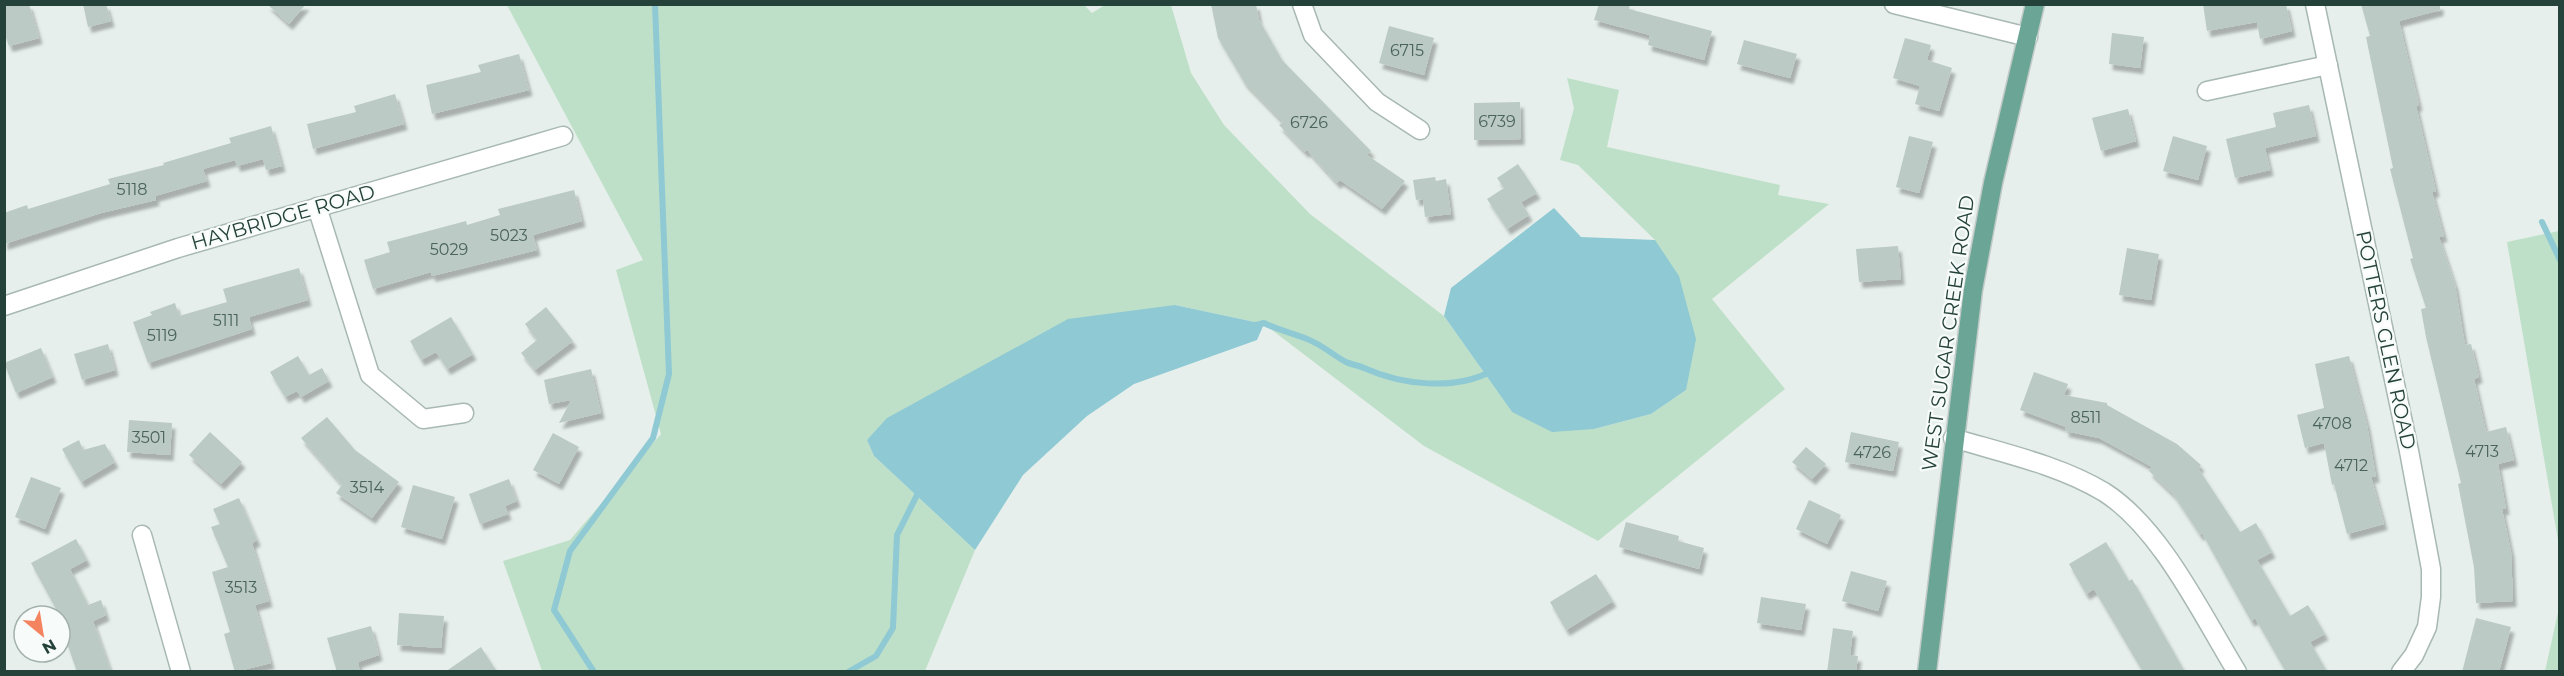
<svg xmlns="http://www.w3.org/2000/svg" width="2564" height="676" viewBox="0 0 2564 676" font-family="Montserrat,sans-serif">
<defs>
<filter id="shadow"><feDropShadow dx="3.5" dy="6" stdDeviation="1.5" flood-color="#0004"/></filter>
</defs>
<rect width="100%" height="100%" fill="#e6efeb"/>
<g fill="#bfe0c8">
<path d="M1083 4 1092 13 1105 5H1171L1191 73 1224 125 1310 214 1444 316 1512 412 1594 429 1651 414 1686 390 1655 240 1578 165 1560 160 1574 108 1567 78 1619 90 1607 147 1780 185 1778 195 1829 204 1712 299 1785 389 1598 541 1424 446 1264 324 1175 305 867 440 874 456 975 550 925 671H542L503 561 570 540 661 434 616 270 643 260 507 5Z"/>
<path d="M2559 231H2560L2559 546 2507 242Z"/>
<path d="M2559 608V671H2545Z"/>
</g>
<g fill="#8ec9d4">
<path d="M1554 208 1581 237 1655 240 1679 276 1696 339 1686 390 1651 414 1594 429 1552 432 1512 412 1444 316 1451 288Z"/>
<path d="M1175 305 1264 324 1257 340 1134 384 1087 416 1023 475 975 550 874 456 867 440 887 418 1068 319Z"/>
</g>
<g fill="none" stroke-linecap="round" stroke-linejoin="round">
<g stroke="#8ec9d4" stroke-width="6">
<path d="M2542 222 2560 260"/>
<path d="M1256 325 1264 323C1278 330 1293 333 1307 339 1321 344 1333 355 1346 362 1352 365 1358 365 1364 368 1402 385 1454 391 1492 371"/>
<path d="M594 672 554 610 570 551 653 438 669 374 655 4"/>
<path d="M848 672 876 656 893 628 897 535 917 495 918 489"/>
</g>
</g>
<g fill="#bbcac4" filter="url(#shadow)">
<path d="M4 4H29L39 38 9 46 4 32Z"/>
<path d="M83 4H106L111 21 88 27Z"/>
<path d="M267 4H306L289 24Z"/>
<path d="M1211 4H1256L1259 20 1282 60 1371 151 1367 155 1405 181 1382 209 1340 180 1337 183 1307 150 1305 152 1279 125 1283 122 1244 82 1218 38Z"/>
<path d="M1599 4H1630L1629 9 1712 31 1704 60 1648 45 1650 35 1594 20Z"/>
<path d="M2203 4H2286L2292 31 2260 39 2257 22 2207 31Z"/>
<path d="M2361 4H2440V10L2399 21 2419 105 2416 106 2436 191 2432 192 2444 236 2439 237 2455 285 2465 345 2471 344 2479 377 2474 379 2486 432 2506 427 2514 460 2498 464 2506 509H2502L2511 552 2513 601 2476 603 2474 567 2458 484 2461 483 2426 337 2421 309 2426 308 2410 259 2413 258 2390 169 2393 168 2366 37 2370 36Z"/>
<path d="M1389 26 1434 38 1424 75 1379 63Z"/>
<path d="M2112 33 2144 37 2140 68 2109 64Z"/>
<path d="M1905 38 1931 45 1927 60 1952 68 1939 111 1915 104 1920 86 1893 78Z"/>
<path d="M1744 40 1797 54 1790 78 1737 64Z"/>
<path d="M519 54 529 90 432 114 426 85 481 72 478 65Z"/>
<path d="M395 94 404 124 313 149 307 124 356 112 354 106Z"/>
<path d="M1520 102 1521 139 1474 140V103Z"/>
<path d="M2309 105 2316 136 2265 148 2270 170 2235 178 2226 139 2276 127 2273 113Z"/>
<path d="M2128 109 2136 141 2101 151 2092 118Z"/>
<path d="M271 126 282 166 266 170 263 159 237 166 235 160 203 169 207 181 155 196 156 200 101 213 4 244V213L27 205 28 209 110 184 108 179 164 165 163 163 231 143 229 138Z"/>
<path d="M1909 136 1933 142 1919 193 1896 187Z"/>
<path d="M2173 136 2207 146 2198 180 2163 171Z"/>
<path d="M1518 164 1537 193 1521 202 1529 215 1507 229 1487 199 1504 188 1497 178Z"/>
<path d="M1435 177 1436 181 1446 179 1451 214 1425 217 1423 199 1416 200 1413 180Z"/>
<path d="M574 190 582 221 533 235 537 250 432 276 431 272 373 289 364 260 390 252 387 242 466 221 467 225 500 215 498 209Z"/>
<path d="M1898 246 1901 279 1859 282 1856 249Z"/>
<path d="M2127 248 2159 254 2151 300 2119 295Z"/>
<path d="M299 268 308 300 249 317 252 329 148 363 133 322 152 315 150 312 175 303 179 316 227 302 223 289Z"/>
<path d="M546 307 573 341 535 370 521 353 537 340 525 324Z"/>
<path d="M451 317 473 354 447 369 436 352 421 360 410 341Z"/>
<path d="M108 344 115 370 82 380 74 354Z"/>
<path d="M41 348 53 377 16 393 4 363Z"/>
<path d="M298 356 309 375 322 368 329 381 301 397 297 391 285 397 270 372Z"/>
<path d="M2349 356 2367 425 2376 477H2371L2384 524 2347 534 2334 484 2332 485 2324 443 2305 448 2297 415 2324 408 2315 364Z"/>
<path d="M591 369 601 413 559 423 571 400 549 404 544 380Z"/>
<path d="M2034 372 2068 384 2064 395 2107 403V405L2177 444 2201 465 2198 468 2240 532 2256 523 2272 552 2257 560 2290 616 2308 605 2325 634 2310 642 2327 672H2286L2255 618 2251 621 2202 533 2200 535 2173 494 2149 471 2152 467 2099 438 2065 431 2066 427 2020 410Z"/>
<path d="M327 417 355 450 399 482 372 518 336 493 342 485 301 438Z"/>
<path d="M129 420 172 423 170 455 127 452Z"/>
<path d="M210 432 242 462 221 484 189 455Z"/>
<path d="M1851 432 1899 442 1893 471 1845 462Z"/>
<path d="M553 433 579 447 559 484 533 470Z"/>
<path d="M79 440 83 450 105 444 115 462 81 482 62 449Z"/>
<path d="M1806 447 1826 464 1812 479 1792 462Z"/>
<path d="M31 477 61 488 45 529 15 517Z"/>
<path d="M509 479 517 501 505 506 508 514 480 524 469 494Z"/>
<path d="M413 485 455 497 442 539 401 527Z"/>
<path d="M239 498 257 540 252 543 269 601 255 605 271 663 235 672 224 634 230 632 212 572 228 567 211 527 220 524 213 509Z"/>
<path d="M1809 500 1841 515 1827 544 1796 529Z"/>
<path d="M1626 522 1679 536 1678 541 1704 548 1699 569 1619 547Z"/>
<path d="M76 539 87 560 70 569 88 605 101 600 106 615 93 621 111 672H77L60 623V616L31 563Z"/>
<path d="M2106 542 2129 581 2132 579 2185 672H2143L2094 589 2086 594 2069 564Z"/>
<path d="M1851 571 1887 581 1878 611 1842 601Z"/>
<path d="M1596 574 1613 601 1566 630 1550 602Z"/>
<path d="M1761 597 1806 604 1801 630 1757 623Z"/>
<path d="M399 613 444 616 441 648 397 645Z"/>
<path d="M2476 618 2511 627 2499 672H2462Z"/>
<path d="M371 626 379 655 358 662 360 672H337L327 638Z"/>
<path d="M1833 628 1853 631 1850 655 1858 656 1856 672H1827Z"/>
<path d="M481 647 497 672H445Z"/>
</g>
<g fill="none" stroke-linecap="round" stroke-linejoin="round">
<g stroke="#a8b8b2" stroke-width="21">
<g id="minor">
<path d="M1302 4 1313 35 1377 102 1420 130"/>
<path d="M1894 4 2028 37"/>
<path d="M2315 4 2409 451 2431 569V597L2427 627 2414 655 2401 672"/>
<path d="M2207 91 2328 65"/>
<path d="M317 207 370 375 423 419 464 413"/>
<path d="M4 306 178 248 563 136"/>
<path d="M1953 438C2003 453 2059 465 2104 492 2161 528 2202 615 2237 672"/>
<path d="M142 535 181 672"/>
</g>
</g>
<g stroke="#c2cac8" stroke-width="21">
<path id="major" d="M1927 672 1973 290 1993 183 2035 4"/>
</g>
<use href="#minor" stroke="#fff" stroke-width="18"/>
<use href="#major" stroke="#6aa596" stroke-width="18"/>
</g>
<g text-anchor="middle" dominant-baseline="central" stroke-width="4.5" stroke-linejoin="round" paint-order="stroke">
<g font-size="16" fill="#4a645c">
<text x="1407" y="50">6715</text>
<text x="1497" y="121">6739</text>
<text x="1309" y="122">6726</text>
<text x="132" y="189">5118</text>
<text x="509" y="235">5023</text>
<text x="449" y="249">5029</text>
<text x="226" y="320">5111</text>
<text x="162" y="335">5119</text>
<text x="2086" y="417">8511</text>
<text x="2332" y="423">4708</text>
<text x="149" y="437">3501</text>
<text x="2482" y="451">4713</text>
<text x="1872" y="452">4726</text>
<text x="2351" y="465">4712</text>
<text x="367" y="487">3514</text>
<text x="241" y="587">3513</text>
</g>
<g font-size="20" fill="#24423a" stroke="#f7fbf9">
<text transform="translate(283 217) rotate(-16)">HAYBRIDGE ROAD</text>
<text transform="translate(1948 333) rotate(-82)">WEST SUGAR CREEK ROAD</text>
<text transform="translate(2386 340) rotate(78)">POTTERS GLEN ROAD</text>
</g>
</g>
<rect width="2564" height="676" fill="none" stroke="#24423a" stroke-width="12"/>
<g transform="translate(42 634) rotate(150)"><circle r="28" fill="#f7fbf9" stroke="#a3b1ad" stroke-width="1.5"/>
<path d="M0-4.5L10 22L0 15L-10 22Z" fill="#f4845f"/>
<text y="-9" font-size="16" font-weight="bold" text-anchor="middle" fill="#24423a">N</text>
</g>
</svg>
